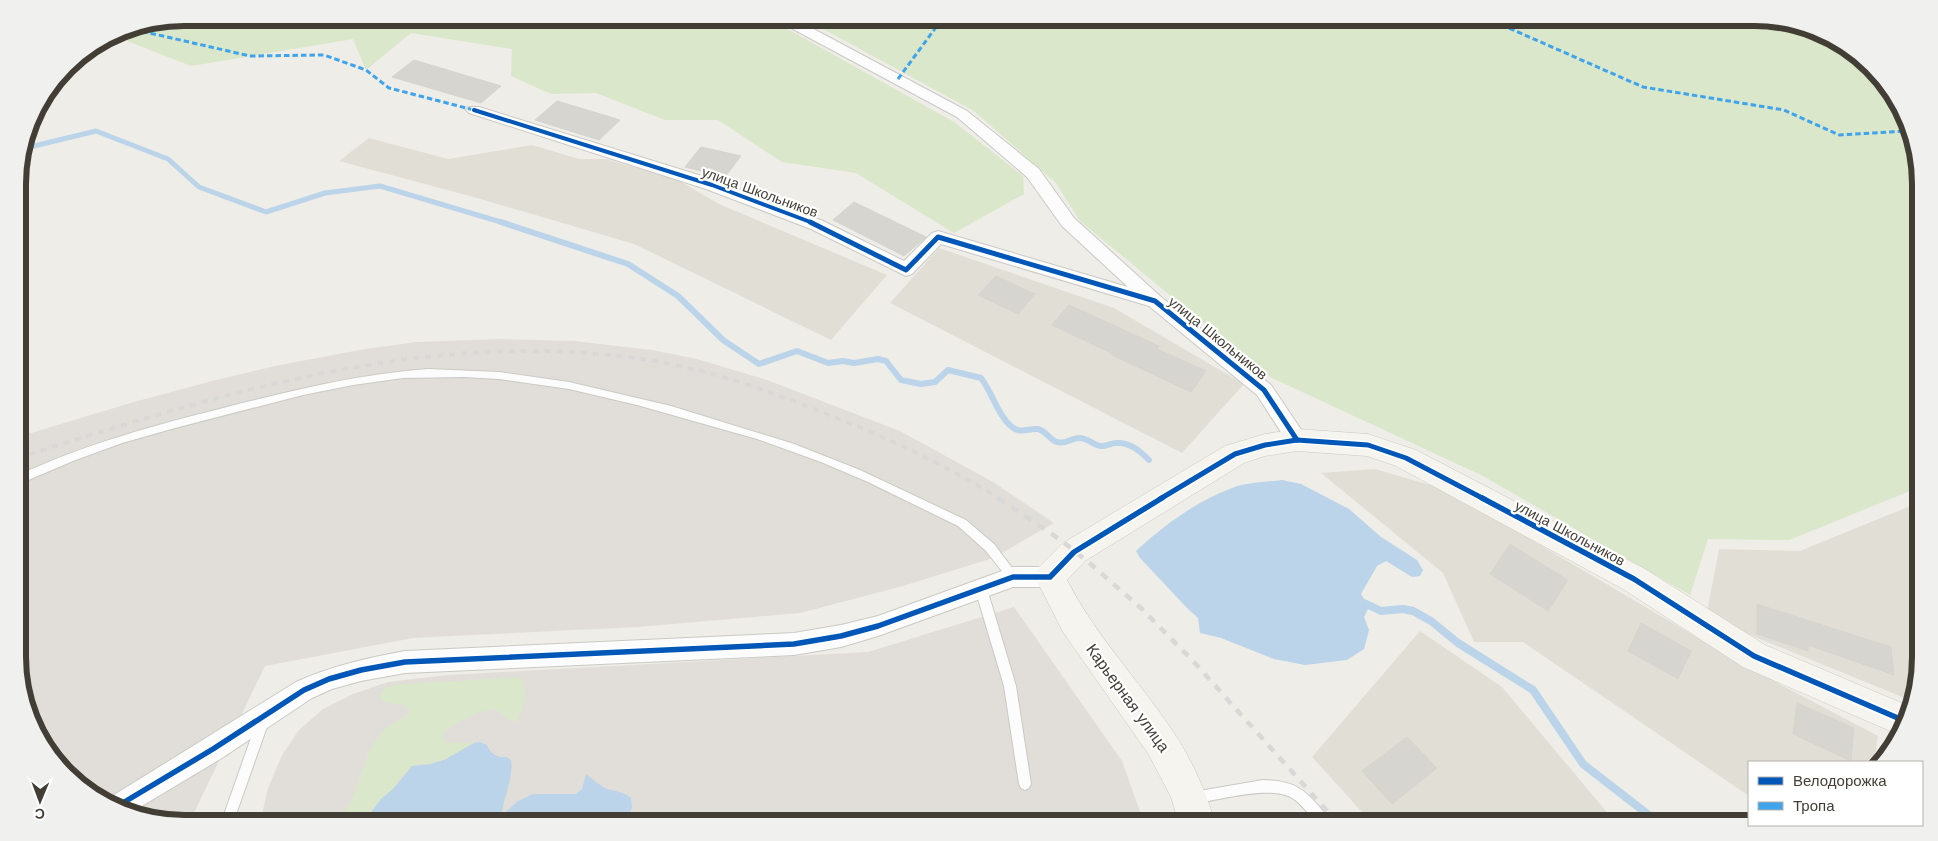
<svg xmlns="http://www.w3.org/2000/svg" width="1938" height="841" viewBox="0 0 1938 841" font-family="'Work Sans',sans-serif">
<rect width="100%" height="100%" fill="#eeede8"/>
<g fill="#e1dfd5">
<path d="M369 138 448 159 532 145 579 159H606L678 180 719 204 887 275 831 340 634 244 477 198 339 161Z"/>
<path d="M939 248 1114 308 1244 384 1182 453 890 303Z"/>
<path d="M1375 469 1447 490 1749 668 1878 736 1874 762H1749V796L1523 642H1474L1443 573 1321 473Z"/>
<path d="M1920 502V657L1912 701 1706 617 1719 549 1800 551Z"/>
<path d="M1420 631 1502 687 1616 823H1372L1312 757Z"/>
</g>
<g fill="#e1ded9">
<path d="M499 339 574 341 652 350 697 359 767 380 900 431 993 482 1054 523 993 558 903 586 800 613 638 627 413 638 265 666 189 823 121 811 52 759 19 679 18 437 134 402 212 381 275 366 365 349 417 342Z"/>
<path d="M1014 607 1122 761 1144 823H260L268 788 282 755 299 730 323 709 353 694 388 682 448 675 868 652Z"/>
</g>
<g fill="#dae7ca">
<path d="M184 18H768L954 122 1023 176 1024 194 954 233 856 173 782 162 718 120H665L596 93 551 94 511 76 512 49 411 33 366 70 353 39 191 66 127 41 150 24Z"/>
<path d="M803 18H1754L1817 30 1886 82 1919 163 1920 487 1789 540 1708 539 1690 595 1483 476 1268 376 1080 221 1056 183 974 111Z"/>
<path d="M521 677C530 694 523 706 517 722L509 720 496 709C480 710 456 722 444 732V742L474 743 446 759 431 764H420L403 775 393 789 381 799 363 823H336C361 798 359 757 383 731 390 722 406 721 410 710L403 705 383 702 380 697 383 690 392 685Z"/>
</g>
<g fill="#bbd4e9">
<path d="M1282 480 1301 484 1349 509 1381 537 1417 560 1423 570 1420 576 1412 577 1386 561 1377 566 1361 594 1369 607 1364 617 1369 630 1364 649 1347 660 1305 665 1274 659 1221 638 1200 633 1198 618 1187 608 1140 558 1136 551C1164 525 1197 501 1232 488 1247 482 1266 482 1282 480Z"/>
<path d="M480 742 487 745C490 754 498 758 507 757L511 760C514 778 503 797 502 815L518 801 533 794H576L582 789 586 774C592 779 598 784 605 788 615 792 623 791 631 798L632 807 630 815C616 810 601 815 588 823H363L381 799 393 789 412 766 431 764 446 759 474 743Z"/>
</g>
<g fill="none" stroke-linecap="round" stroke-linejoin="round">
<path stroke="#bbd4e9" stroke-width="5" d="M26 144 30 147 96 131 168 159 199 187 266 212 325 193 380 186 504 223"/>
<path stroke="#bbd4e9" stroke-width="6" d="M501 222 628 264 678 296 723 340 759 364 797 351 828 363 843 361 854 363 878 359 886 361 901 380 921 384 935 382 948 370 981 378C992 392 998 416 1012 427 1020 434 1029 428 1038 429 1046 431 1050 440 1057 442 1065 445 1071 438 1079 438 1088 438 1093 445 1101 446 1105 447 1111 443 1116 443 1130 442 1140 451 1149 460"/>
<path stroke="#bbd4e9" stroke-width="8" d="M1364 603 1381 611 1403 609 1413 611 1431 621 1458 643 1533 690 1583 764 1659 823"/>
</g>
<g fill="#d7d5d0" stroke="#d6d4ce">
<path d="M414 60 501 86 481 103 392 77Z"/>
<path d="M557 101 620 120 599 140 535 120Z"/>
<path d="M701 147 741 156 725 177 685 167Z"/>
<path d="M854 202 926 237 904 256 833 220Z"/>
<path d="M996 276 1035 294 1018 314 978 295Z"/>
<path d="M1069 305 1159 346 1157 349 1206 371 1191 392 1110 354 1111 353 1052 325Z"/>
<path d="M1510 544 1568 580 1548 611 1490 574Z"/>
<path d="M1757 604 1891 647 1894 675 1808 645V651L1757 634Z"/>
<path d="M1641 623 1691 651 1678 679 1628 651Z"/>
<path d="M1797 703 1854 728 1851 761 1793 734Z"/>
<path d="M1407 737 1437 768 1392 804 1362 771Z"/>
</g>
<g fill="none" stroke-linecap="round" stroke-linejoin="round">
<g stroke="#cac9c4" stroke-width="2">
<g id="lane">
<path d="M428 369 499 372 569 382 671 406 794 444 860 470 966 520 994 544 1019 577 1017 580 1013 582 1009 580 986 551 958 526 868 482 821 462 757 439 637 405 569 389 499 379 464 377 403 378 353 385 303 395 175 428 122 443 73 461 19 484V475C85 444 156 425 227 407 294 390 359 374 428 369Z"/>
<path d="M981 584 985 585 987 589 1016 686 1031 784 1029 788 1025 790 1021 788 1019 784 1004 686 975 589 977 585Z"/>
<path d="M263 715 267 717 269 721 233 823H221L257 721 259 717Z"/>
<path d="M1263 780C1300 781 1306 792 1329 818L1330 823H1316C1309 815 1302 804 1292 798 1272 785 1217 800 1193 804L1188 803 1187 798 1188 793 1193 792Z"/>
</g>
</g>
<g stroke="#cac9c4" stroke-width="2">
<g id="street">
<path d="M776 18H793L967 111 1039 169 1074 218 1160 296 1271 385 1304 434 1307 440 1304 446 1297 448 1290 446 1257 395 1149 306 941 244 912 274 906 276 811 229 706 189 469 113 466 110 469 107H479L718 181 823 221 904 261 932 233 938 231 1128 287 1062 226 1027 177 957 117 778 21Z"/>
<path d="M1013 567H1050L1058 570 1061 577 1058 584 1050 587H1013L878 636 841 647 794 655 405 673 361 681 332 689 312 698 222 758 130 813 121 811 106 800 296 682C331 666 367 658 405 651L794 633 841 625 878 616Z"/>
</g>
</g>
<g stroke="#cccabf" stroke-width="1">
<path id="secondary" d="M1297 429 1368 434 1416 450 1645 569 1765 645 1911 707 1908 720 1897 734 1743 667 1623 589 1396 466 1367 456 1297 451 1265 456 1244 463 1085 561 1067 580C1095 635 1138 679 1172 730 1191 758 1206 791 1215 823H1179L1171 797 1149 755 1063 632 1035 577 1039 567 1063 543 1225 446 1265 434Z"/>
</g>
<use href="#lane" fill="#fcfcfc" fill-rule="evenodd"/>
<use href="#street" fill="#fcfcfc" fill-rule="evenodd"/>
<use href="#secondary" fill="#f5f4ee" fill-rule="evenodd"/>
<path stroke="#d8d8d7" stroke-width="4" stroke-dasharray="6 6" stroke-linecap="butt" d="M18 458C219 394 434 326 648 360 710 370 771 391 829 415 888 438 946 465 1000 499"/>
<path stroke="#d8d8d7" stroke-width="4.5" stroke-dasharray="8 8" stroke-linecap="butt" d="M998 498 1062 541 1093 566 1142 609 1193 661 1338 823"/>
<g stroke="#3fa4eb" stroke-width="3" stroke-dasharray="5.5 3" stroke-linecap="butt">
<path d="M1486 18 1643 87 1784 110 1839 135 1906 131"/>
<path d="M135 27 141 31 250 56 324 55 366 70 389 88 474 110"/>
<path d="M898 79 942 19 940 18"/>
</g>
<g stroke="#fff" stroke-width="6">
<path id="cycleway-far2" d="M474 110 712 185 813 223"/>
</g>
<g stroke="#fff" stroke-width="8">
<g id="cycleway-far1">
<path d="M810 222 906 270 938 237 1155 301 1264 390 1297 440"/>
<path d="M1160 499 1235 454 1265 445 1297 440 1368 445 1406 458 1484 499"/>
</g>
</g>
<g stroke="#fff" stroke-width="9">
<g id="cycleway">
<path d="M1482 498 1634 579 1754 656 1907 722"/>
<path d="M116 807 213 749 304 690 329 679 361 670 405 662 794 644 841 636 878 626 1013 577H1050L1074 552 1162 498"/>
</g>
</g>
<use href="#cycleway-far2" stroke="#0057b8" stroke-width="4"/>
<use href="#cycleway-far1" stroke="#0057b8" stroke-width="5"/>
<use href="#cycleway" stroke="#0057b8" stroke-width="5.5"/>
</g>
<g text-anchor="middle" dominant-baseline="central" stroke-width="4.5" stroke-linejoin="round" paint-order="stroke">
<g font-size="14" fill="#423e35" stroke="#fff">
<text transform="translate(760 192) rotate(20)">улица Школьников</text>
<text transform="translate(1218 338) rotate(39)">улица Школьников</text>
<text transform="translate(1570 533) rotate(28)">улица Школьников</text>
</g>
<g font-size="16" fill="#423e35" stroke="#fff">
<text transform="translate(1128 698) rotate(54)">Карьерная улица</text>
</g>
</g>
<path d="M0 0H1938V841H0ZM184 26H1754A158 158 0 0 1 1912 184V657A158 158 0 0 1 1754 815H184A158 158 0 0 1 26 657V184A158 158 0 0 1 184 26Z" fill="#f0f0ef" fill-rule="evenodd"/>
<path fill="none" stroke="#423e35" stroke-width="6" d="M184 26H1754A158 158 0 0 1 1912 184V657A158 158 0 0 1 1754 815H184A158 158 0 0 1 26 657V184A158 158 0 0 1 184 26Z"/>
<rect x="1748" y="761" width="175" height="65" fill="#ffffff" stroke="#b3b2ae"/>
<rect x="1758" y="777" width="25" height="8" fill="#0057b8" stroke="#b3b2ae"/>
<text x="1793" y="786" font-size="15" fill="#423e35">Велодорожка</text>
<rect x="1758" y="802" width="25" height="8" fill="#3fa4eb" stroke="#b3b2ae"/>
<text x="1793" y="811" font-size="15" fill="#423e35">Тропа</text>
<g transform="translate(40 801) rotate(181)" stroke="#ffffff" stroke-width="4" paint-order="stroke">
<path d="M0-4L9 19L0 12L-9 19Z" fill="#423e35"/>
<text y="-8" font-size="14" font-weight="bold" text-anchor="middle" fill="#423e35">С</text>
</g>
</svg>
